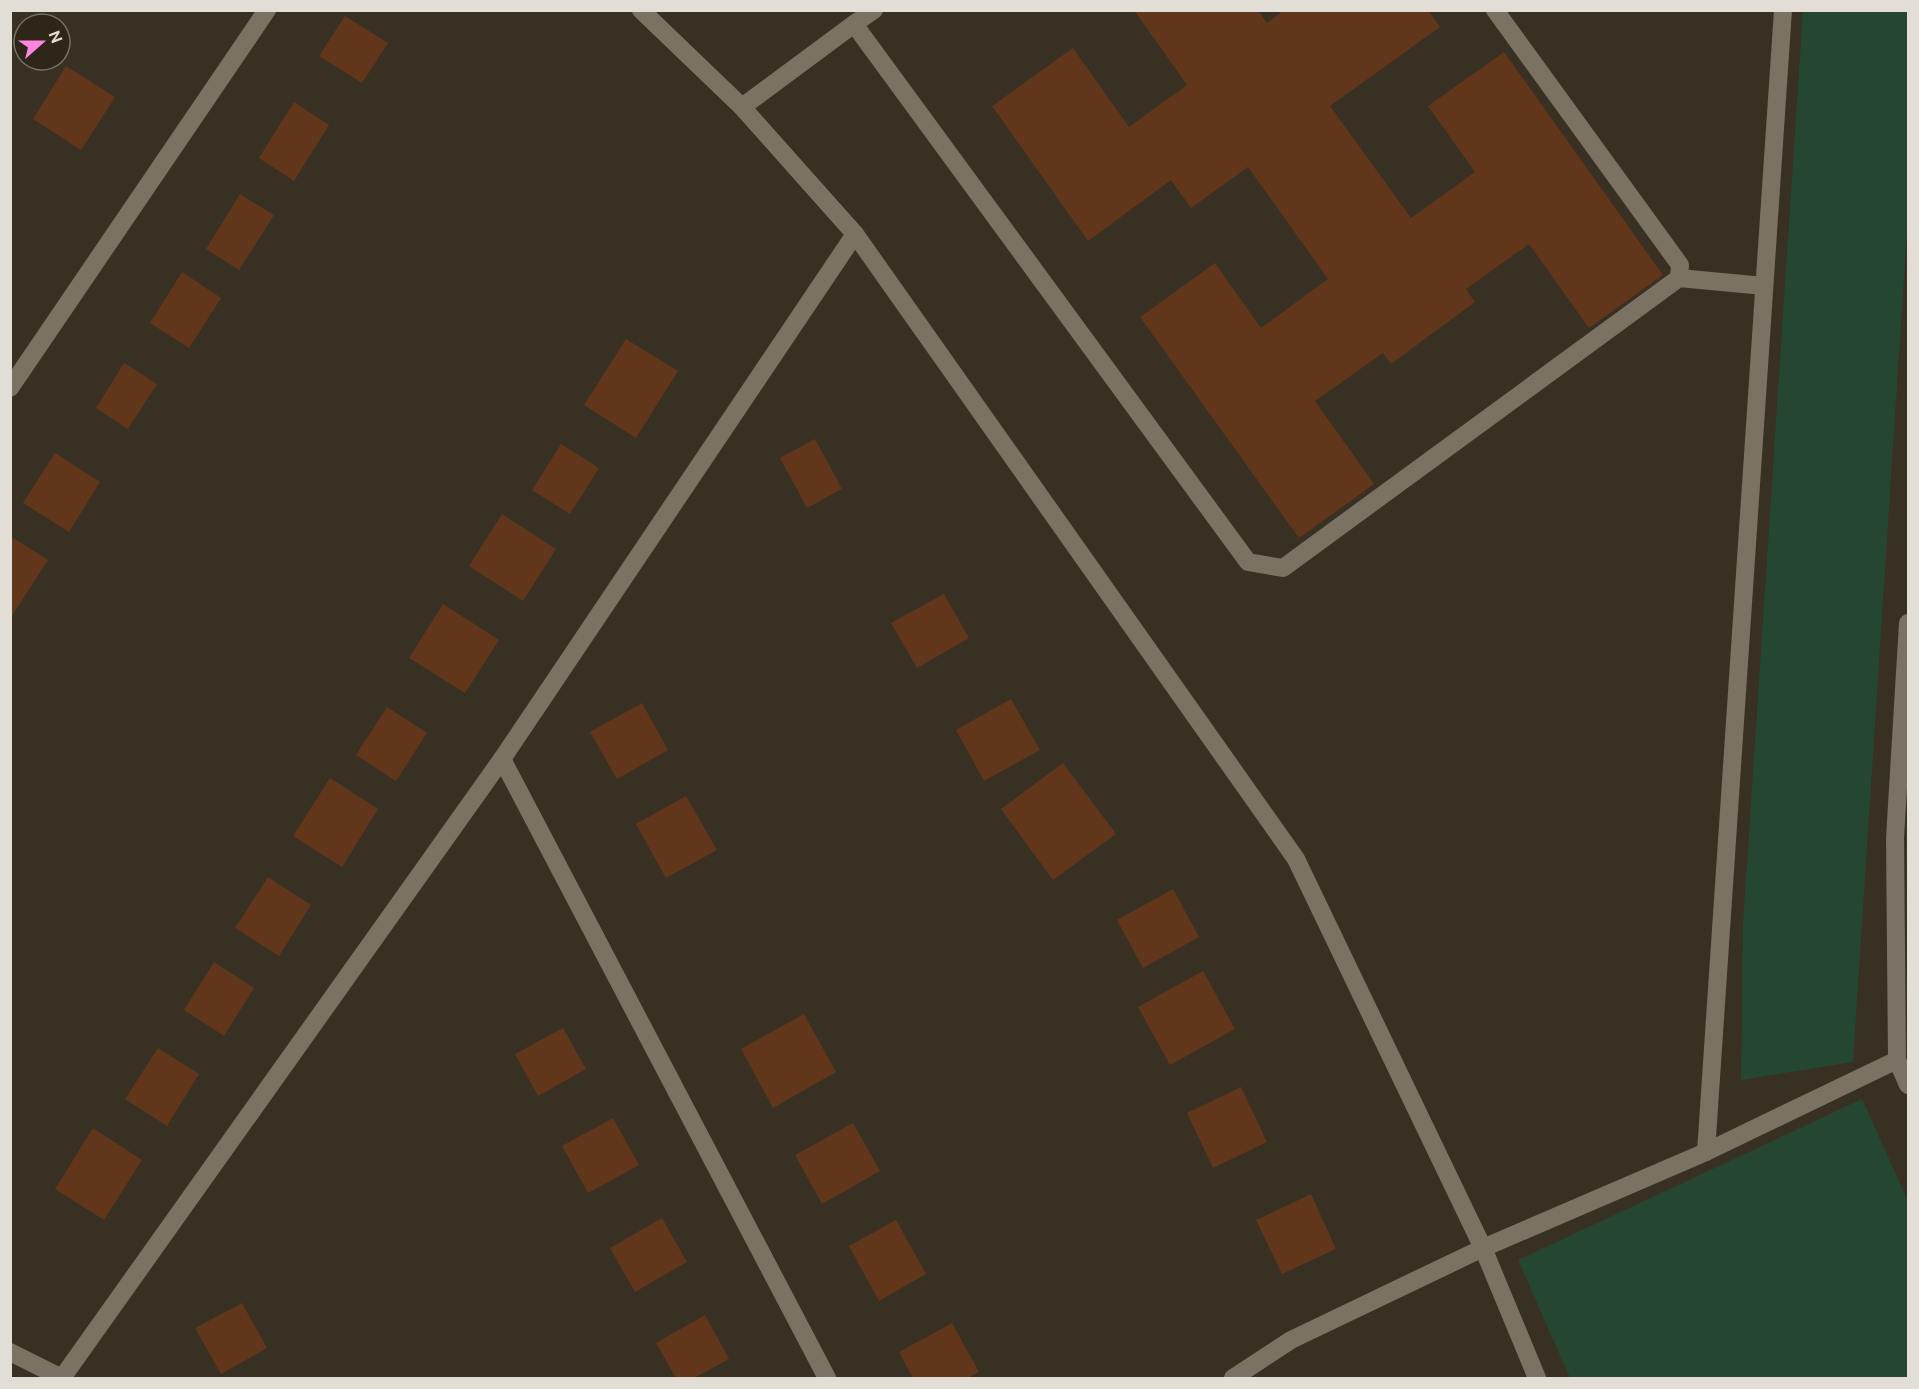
<svg xmlns="http://www.w3.org/2000/svg" width="1919" height="1389" viewBox="0 0 1919 1389" font-family="Ubuntu,sans-serif">
<rect width="100%" height="100%" fill="#383023"/>
<g fill="#254732">
<path d="M1803 10 1908 11V216L1853 1062 1741 1080 1743 925Z"/>
<path d="M1862 1099 1908 1201V1378H1570L1518 1260Z"/>
</g>
<g fill="#62361a">
<path d="M1134 10H1258L1267 23 1284 10H1428L1440 27 1330 106 1411 218 1475 172 1428 106 1504 52 1663 275 1589 328 1529 244 1466 289 1475 302 1391 364 1383 353 1315 401 1374 484 1299 538 1140 317 1215 263 1261 328 1328 279 1248 167 1191 208 1171 180 1088 241 992 106 1073 48 1129 127 1187 85Z"/>
<path d="M345 16 388 43 362 83 319 56Z"/>
<path d="M66 66 115 97 81 150 33 119Z"/>
<path d="M294 102 329 125 294 181 259 158Z"/>
<path d="M240 194 274 215 239 270 206 249Z"/>
<path d="M182 272 221 298 189 348 150 323Z"/>
<path d="M626 339 678 371 636 438 584 405Z"/>
<path d="M124 363 157 384 128 429 96 408Z"/>
<path d="M815 439 842 489 807 508 780 458Z"/>
<path d="M561 444 599 468 570 514 532 490Z"/>
<path d="M55 453 100 482 69 532 23 503Z"/>
<path d="M502 514 556 549 523 601 469 566Z"/>
<path d="M10 536 48 560 10 619Z"/>
<path d="M944 594 969 638 917 668 891 623Z"/>
<path d="M443 604 499 640 465 693 409 658Z"/>
<path d="M1011 699 1040 750 984 781 956 730Z"/>
<path d="M642 703 668 750 617 779 590 732Z"/>
<path d="M387 707 427 733 396 781 356 755Z"/>
<path d="M1063 763 1116 834 1053 880 1001 809Z"/>
<path d="M330 778 378 809 342 867 293 836Z"/>
<path d="M686 796 717 850 666 878 636 824Z"/>
<path d="M268 877 311 905 279 956 235 928Z"/>
<path d="M1173 889 1199 937 1143 968 1117 920Z"/>
<path d="M214 962 254 988 224 1036 184 1010Z"/>
<path d="M1203 971 1235 1029 1170 1065 1138 1007Z"/>
<path d="M804 1014 836 1072 773 1108 741 1049Z"/>
<path d="M563 1028 586 1069 538 1096 515 1054Z"/>
<path d="M158 1048 199 1074 167 1126 125 1099Z"/>
<path d="M1241 1087 1267 1142 1213 1168 1187 1113Z"/>
<path d="M613 1118 639 1165 588 1193 562 1146Z"/>
<path d="M853 1123 880 1171 822 1204 795 1155Z"/>
<path d="M93 1128 142 1160 104 1220 55 1189Z"/>
<path d="M1311 1194 1336 1249 1282 1274 1256 1220Z"/>
<path d="M662 1218 687 1262 635 1292 610 1248Z"/>
<path d="M896 1220 926 1274 879 1301 849 1246Z"/>
<path d="M242 1303 267 1348 221 1374 195 1328Z"/>
<path d="M705 1315 729 1359 694 1378H676L656 1343Z"/>
<path d="M952 1323 979 1372 967 1378H913L899 1352Z"/>
</g>
<g fill="none" stroke-linecap="round" stroke-linejoin="round">
<g stroke="#7b7263" stroke-width="18">
<path d="M641 10 742 107 855 234 1296 859 1483 1248 1537 1378"/>
<path d="M874 10 854 24 1248 562 1283 568 1679 278 1764 286"/>
<path d="M1495 10 1680 265 1679 278"/>
<path d="M742 107 854 24"/>
<path d="M10 388 267 10"/>
<path d="M1908 623 1895 838 1897 1060 1908 1085"/>
<path d="M502 759 827 1378"/>
<path d="M1706 1152 1783 10"/>
<path d="M10 1352 62 1378"/>
<path d="M62 1378 502 759 855 234"/>
<path d="M1233 1378 1291 1340 1483 1248 1706 1152 1897 1060"/>
</g>
</g>
<rect width="1919" height="1389" fill="none" stroke="#e3ded5" stroke-width="24"/>
<g transform="translate(42 42) rotate(69)"><circle r="28" fill="#2e2619" stroke="#767064" stroke-width="1.5"/>
<path d="M0-4.5L10 22L0 15L-10 22Z" fill="#fe86e1"/>
<text y="-9" font-size="16" font-weight="bold" text-anchor="middle" fill="#e3ded5">N</text>
</g>
</svg>
